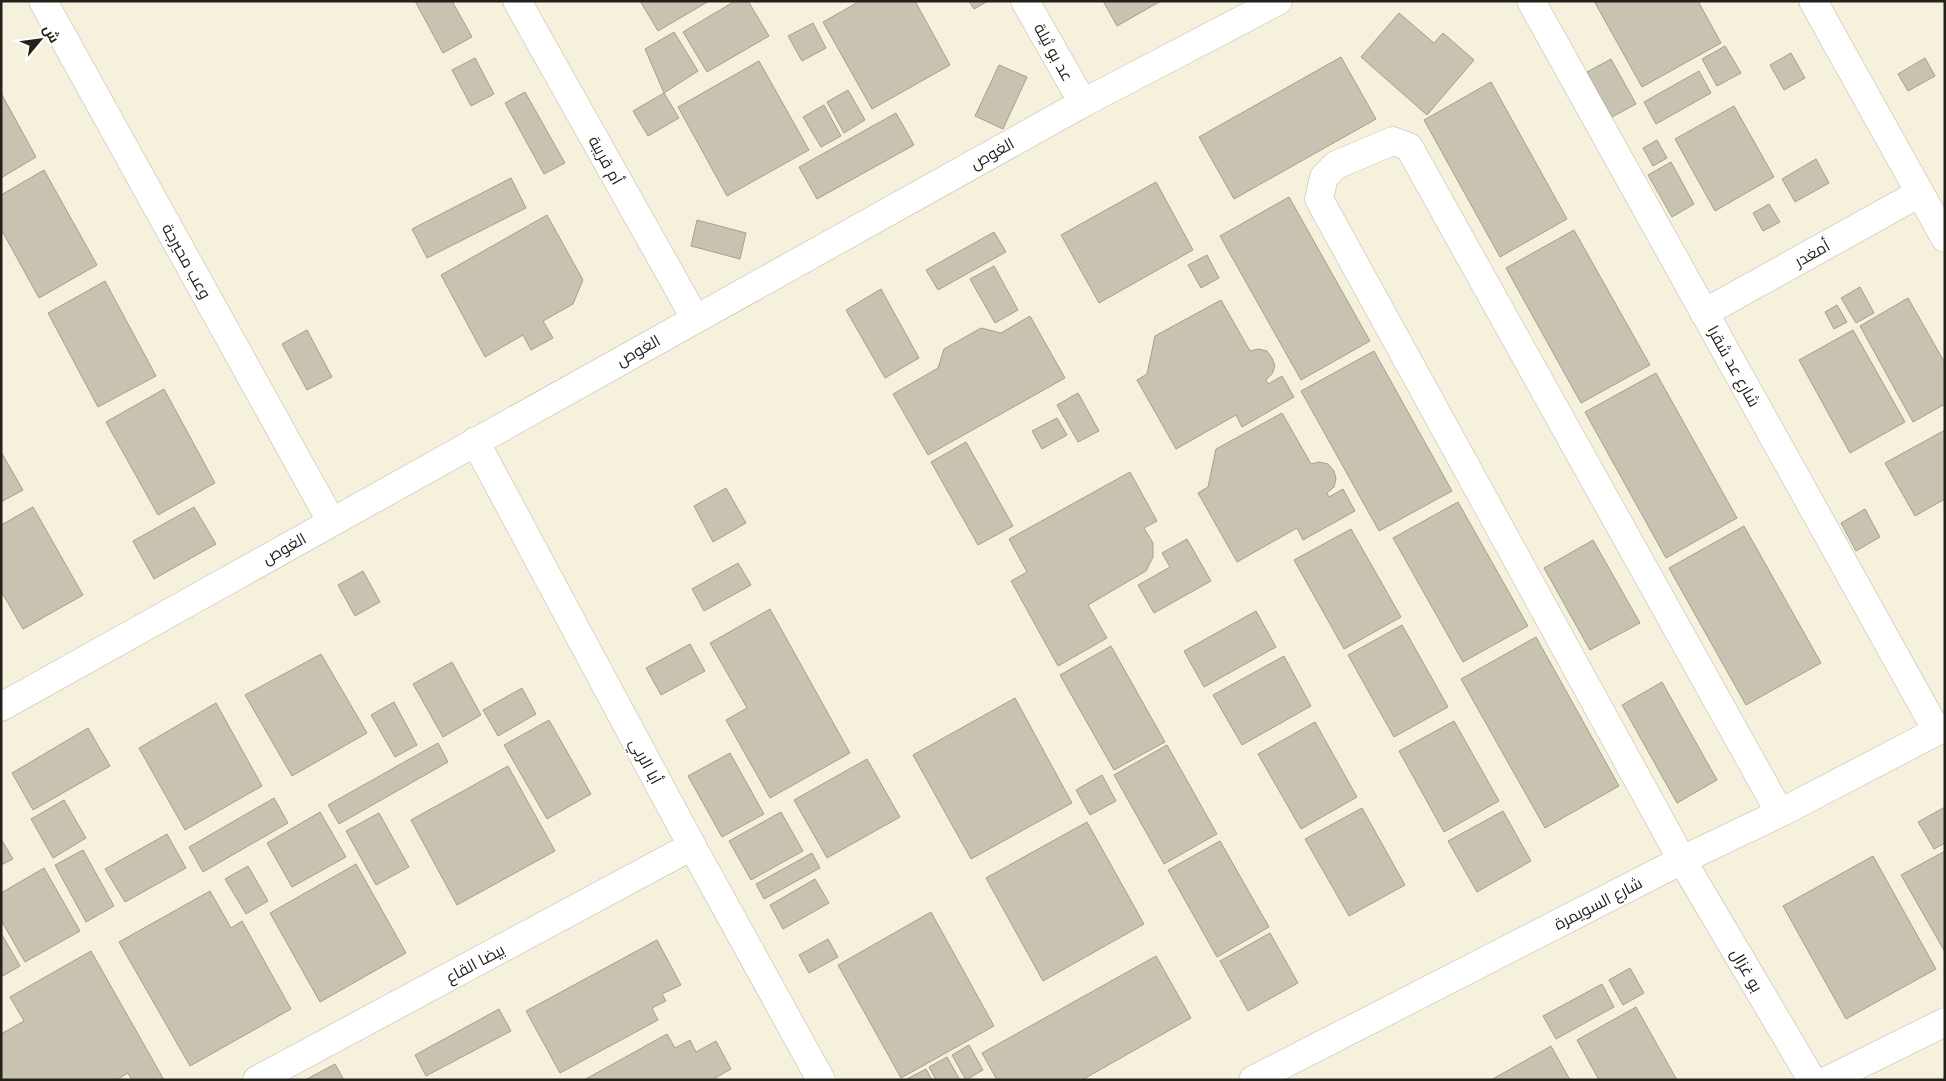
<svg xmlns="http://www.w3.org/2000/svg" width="1946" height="1081" viewBox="0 0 1946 1081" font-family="'PT Sans',Cairo,sans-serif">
<rect width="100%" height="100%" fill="#f6f1dd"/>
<g fill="#c8c3b1" stroke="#a5a08e">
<path d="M415 1H452L472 37 443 53Z"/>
<path d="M640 1H709L658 31Z"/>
<path d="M735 1H748L769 36 707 72 683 32Z"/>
<path d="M860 1H915L950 65 872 109 823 22Z"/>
<path d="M969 1H988L974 9Z"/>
<path d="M1103 1H1161L1117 26Z"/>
<path d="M1594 1H1698L1721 43 1642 87Z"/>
<path d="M1399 13 1434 43 1443 33 1474 60 1427 115 1361 57Z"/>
<path d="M813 23 826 48 802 61 788 36Z"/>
<path d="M674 32 698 71 664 93 645 49Z"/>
<path d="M1725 46 1741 73 1717 86 1702 59Z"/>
<path d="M1791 53 1805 78 1784 90 1770 65Z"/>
<path d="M1341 57 1376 119 1234 199 1199 137Z"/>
<path d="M475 58 494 94 471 106 452 70Z"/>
<path d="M1925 58 1935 76 1908 91 1898 74Z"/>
<path d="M1611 59 1636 104 1612 117 1587 72Z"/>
<path d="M759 61 809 150 727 196 678 107Z"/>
<path d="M999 65 1027 77 1003 129 975 116Z"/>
<path d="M1699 71 1711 93 1656 124 1644 102Z"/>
<path d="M1491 82 1567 219 1500 257 1424 120Z"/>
<path d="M848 90 865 120 844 133 827 102Z"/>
<path d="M525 92 565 163 544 174 505 103Z"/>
<path d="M1 93 36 157 1 178Z"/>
<path d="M664 93 679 118 648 136 633 111Z"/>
<path d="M824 105 841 136 821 147 803 117Z"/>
<path d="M1734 106 1774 177 1715 211 1675 139Z"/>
<path d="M896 113 914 145 817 199 799 167Z"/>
<path d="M1657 140 1667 158 1653 166 1643 148Z"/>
<path d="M1816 159 1829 183 1795 202 1782 179Z"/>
<path d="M1671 162 1694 204 1672 217 1648 175Z"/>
<path d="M44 170 97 265 39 298 1 229V195Z"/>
<path d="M511 178 526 208 427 258 412 229Z"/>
<path d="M1156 182 1193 250 1099 303 1061 235Z"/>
<path d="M1289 197 1370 341 1301 380 1220 236Z"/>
<path d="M1769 204 1780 222 1763 231 1753 213Z"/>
<path d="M547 215 583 280 573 304 543 321 553 338 531 350 523 335 485 357 441 275Z"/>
<path d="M697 220 746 233 740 259 691 246Z"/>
<path d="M1574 230 1650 365 1581 403 1506 268Z"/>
<path d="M994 232 1006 252 938 290 926 270Z"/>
<path d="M1207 255 1219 278 1201 288 1188 265Z"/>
<path d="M994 266 1018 310 995 323 970 279Z"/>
<path d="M105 281 156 376 98 407 48 313Z"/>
<path d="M1860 287 1874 313 1856 323 1841 298Z"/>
<path d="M881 289 919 358 885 378 846 310Z"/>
<path d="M1908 298 1945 363V404L1913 422 1860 326Z"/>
<path d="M1221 300 1250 351 1258 349 1267 351 1272 358 1275 366 1272 374 1266 380 1268 384 1282 376 1294 397 1242 427 1236 415 1176 449 1137 380 1147 374 1155 336Z"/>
<path d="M1837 305 1847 322 1834 329 1825 312Z"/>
<path d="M1030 316 1065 378 928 455 893 394 938 368 944 349 981 328 1001 333Z"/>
<path d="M307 330 332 377 307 390 282 344Z"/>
<path d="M1853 330 1905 422 1850 453 1799 360Z"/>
<path d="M1374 351 1452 491 1379 531 1301 391Z"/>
<path d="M1656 373 1737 518 1666 558 1585 412Z"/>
<path d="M164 389 215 483 158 515 106 422Z"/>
<path d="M1078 393 1099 431 1078 442 1057 405Z"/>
<path d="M1282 413 1311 464 1319 462 1328 464 1334 471 1336 479 1334 487 1327 493 1329 497 1343 489 1355 511 1303 540 1297 528 1237 562 1198 493 1208 487 1216 449Z"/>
<path d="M1057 418 1067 435 1042 449 1032 431Z"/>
<path d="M1945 430V499L1915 516 1885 463Z"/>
<path d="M966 442 1013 526 978 545 931 462Z"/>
<path d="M1 452 23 490 1 502Z"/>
<path d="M1130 472 1157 521 1144 528 1153 543V557L1146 571 1088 605 1107 638 1058 666 1011 581 1027 572 1009 539Z"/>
<path d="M726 488 746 523 713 542 694 506Z"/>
<path d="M1458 502 1528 626 1463 662 1393 538Z"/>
<path d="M33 507 83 595 23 629 1 591V525Z"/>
<path d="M194 507 216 544 154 579 133 541Z"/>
<path d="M1865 509 1880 537 1856 551 1841 523Z"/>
<path d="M1744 526 1821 663 1746 705 1669 568Z"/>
<path d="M1351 529 1401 617 1344 649 1294 560Z"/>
<path d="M1187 539 1211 581 1154 613 1138 585 1170 567 1162 553Z"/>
<path d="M1593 540 1640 623 1590 650 1544 568Z"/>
<path d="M738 563 751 585 704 611 692 589Z"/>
<path d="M363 571 380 602 355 616 338 585Z"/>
<path d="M770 609 850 753 770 798 726 720 747 708 710 643Z"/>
<path d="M1256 611 1276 647 1204 687 1184 651Z"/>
<path d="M1402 625 1448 707 1394 737 1348 655Z"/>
<path d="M1536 637 1619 786 1545 828 1461 679Z"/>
<path d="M690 644 705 671 661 695 646 668Z"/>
<path d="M1111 646 1165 742 1114 770 1060 675Z"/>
<path d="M321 654 367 733 292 776 245 695Z"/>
<path d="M1284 656 1311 706 1242 745 1213 695Z"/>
<path d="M452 662 481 715 443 737 413 684Z"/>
<path d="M1662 682 1717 780 1677 803 1622 705Z"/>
<path d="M522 688 536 714 498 736 483 710Z"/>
<path d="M1015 698 1072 803 971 859 913 755Z"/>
<path d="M394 702 417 745 395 757 371 715Z"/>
<path d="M216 703 262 786 185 830 139 748Z"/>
<path d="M549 720 591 794 547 819 504 745Z"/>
<path d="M1454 721 1499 801 1444 832 1399 751Z"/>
<path d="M1315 722 1357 797 1301 829 1258 754Z"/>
<path d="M88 728 110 766 33 810 12 773Z"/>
<path d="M438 743 448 762 339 824 328 805Z"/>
<path d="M1167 745 1217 834 1164 864 1114 775Z"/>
<path d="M730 753 764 814 722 837 688 776Z"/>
<path d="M867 759 900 817 827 858 794 800Z"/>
<path d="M508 766 555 851 457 905 411 820Z"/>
<path d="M1102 775 1116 801 1090 815 1076 790Z"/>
<path d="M274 798 288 823 203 872 189 847Z"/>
<path d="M64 800 86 838 53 858 31 819Z"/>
<path d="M1945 807V843L1934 849 1918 822Z"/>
<path d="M1362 808 1405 885 1349 916 1305 839Z"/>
<path d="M1503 811 1531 861 1477 892 1448 841Z"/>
<path d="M320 812 346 857 292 887 267 843Z"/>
<path d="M781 812 803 851 751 880 729 841Z"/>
<path d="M379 813 409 867 376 885 346 831Z"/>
<path d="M1087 822 1144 924 1043 981 986 878Z"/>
<path d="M167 834 186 868 125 902 105 869Z"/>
<path d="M1 839 13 859 1 865Z"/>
<path d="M1220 841 1269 927 1217 957 1168 870Z"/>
<path d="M83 850 114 906 86 922 55 865Z"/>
<path d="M1945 851V952L1901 875Z"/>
<path d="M812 853 820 868 764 899 756 884Z"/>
<path d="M1873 856 1936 969 1846 1019 1783 906Z"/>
<path d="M356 864 406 953 320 1002 270 913Z"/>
<path d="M248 866 268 901 246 914 225 879Z"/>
<path d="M44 868 80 931 25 962 1 920V893Z"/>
<path d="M815 879 829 903 783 929 770 905Z"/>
<path d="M210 891 231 928 242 921 291 1009 190 1066 119 942Z"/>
<path d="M931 912 994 1026 901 1078 838 965Z"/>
<path d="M1 933 20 966 1 977Z"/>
<path d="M1270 933 1298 983 1248 1011 1220 961Z"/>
<path d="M828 939 838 957 809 973 799 955Z"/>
<path d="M657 940 681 985 662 994 666 1001 652 1008 658 1020 560 1073 526 1011Z"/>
<path d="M91 951 164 1080H132L128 1073 116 1080H3L1 1076V1034L24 1021 10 997Z"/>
<path d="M1156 956 1191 1018 1082 1080H997L982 1053Z"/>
<path d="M1630 968 1644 993 1623 1005 1609 980Z"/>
<path d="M1602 984 1614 1007 1556 1039 1543 1016Z"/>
<path d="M1636 1007 1677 1080H1599L1577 1040Z"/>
<path d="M499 1009 511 1031 426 1076 415 1055Z"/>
<path d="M667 1034 675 1048 690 1040 696 1052 716 1041 731 1069 712 1080H584Z"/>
<path d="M969 1045 983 1070 966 1080 952 1055Z"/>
<path d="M1551 1046 1570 1080H1491Z"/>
<path d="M947 1057 960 1080H936L929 1067Z"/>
<path d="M335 1064 344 1080H305Z"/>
<path d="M926 1069 932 1080H907V1079Z"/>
</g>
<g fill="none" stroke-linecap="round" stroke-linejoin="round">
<g stroke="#bcb7a4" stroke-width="29">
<g id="minor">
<path d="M43 1 331 521"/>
<path d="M517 1 695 318"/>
<path d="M1025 1 1083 103"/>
<path d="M1531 1 1937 731"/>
<path d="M1813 1 1945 238"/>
<path d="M1704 313 1920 193"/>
<path d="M475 441 692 846 821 1080"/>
<path d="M1 707 1083 103 1278 1"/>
<path d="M1780 813 1409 147 1393 141 1336 165 1324 177 1319 199 1682 860 1812 1080"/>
<path d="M257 1080 692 846"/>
<path d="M1253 1080 1682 860 1780 813 1945 727"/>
<path d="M1828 1080 1945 1022"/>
</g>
</g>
<use href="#minor" stroke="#fff" stroke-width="28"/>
</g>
<g text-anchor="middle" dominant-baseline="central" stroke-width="4" stroke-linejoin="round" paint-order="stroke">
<g font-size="16" fill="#22211a" stroke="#fff">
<text transform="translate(1054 52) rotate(61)">عد بو ثيلة</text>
<text transform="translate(992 153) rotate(-29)">الغوص</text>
<text transform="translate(606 160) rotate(61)">أم قريبة</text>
<text transform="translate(1812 253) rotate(-29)">أمغدر</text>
<text transform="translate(187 261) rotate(61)">وعب محيرجة</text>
<text transform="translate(638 350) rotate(-29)">الغوص</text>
<text transform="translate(1734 366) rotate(61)">شارع عد شقرا</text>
<text transform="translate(284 548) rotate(-29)">الغوص</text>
<text transform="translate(646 761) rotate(62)">أبا الربي</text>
<text transform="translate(1598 903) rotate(-27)">شارع السويمرة</text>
<text transform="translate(475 963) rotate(-28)">بيضا القاع</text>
<text transform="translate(1747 970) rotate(60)">بو غزال</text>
</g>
</g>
<rect width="1946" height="1081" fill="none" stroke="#22211a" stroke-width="5"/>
<g transform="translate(40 40) rotate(61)" stroke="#ffffff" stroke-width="4" paint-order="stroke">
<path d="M0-4L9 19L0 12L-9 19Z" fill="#22211a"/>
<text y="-8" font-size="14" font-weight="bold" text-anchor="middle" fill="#22211a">ش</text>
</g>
</svg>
